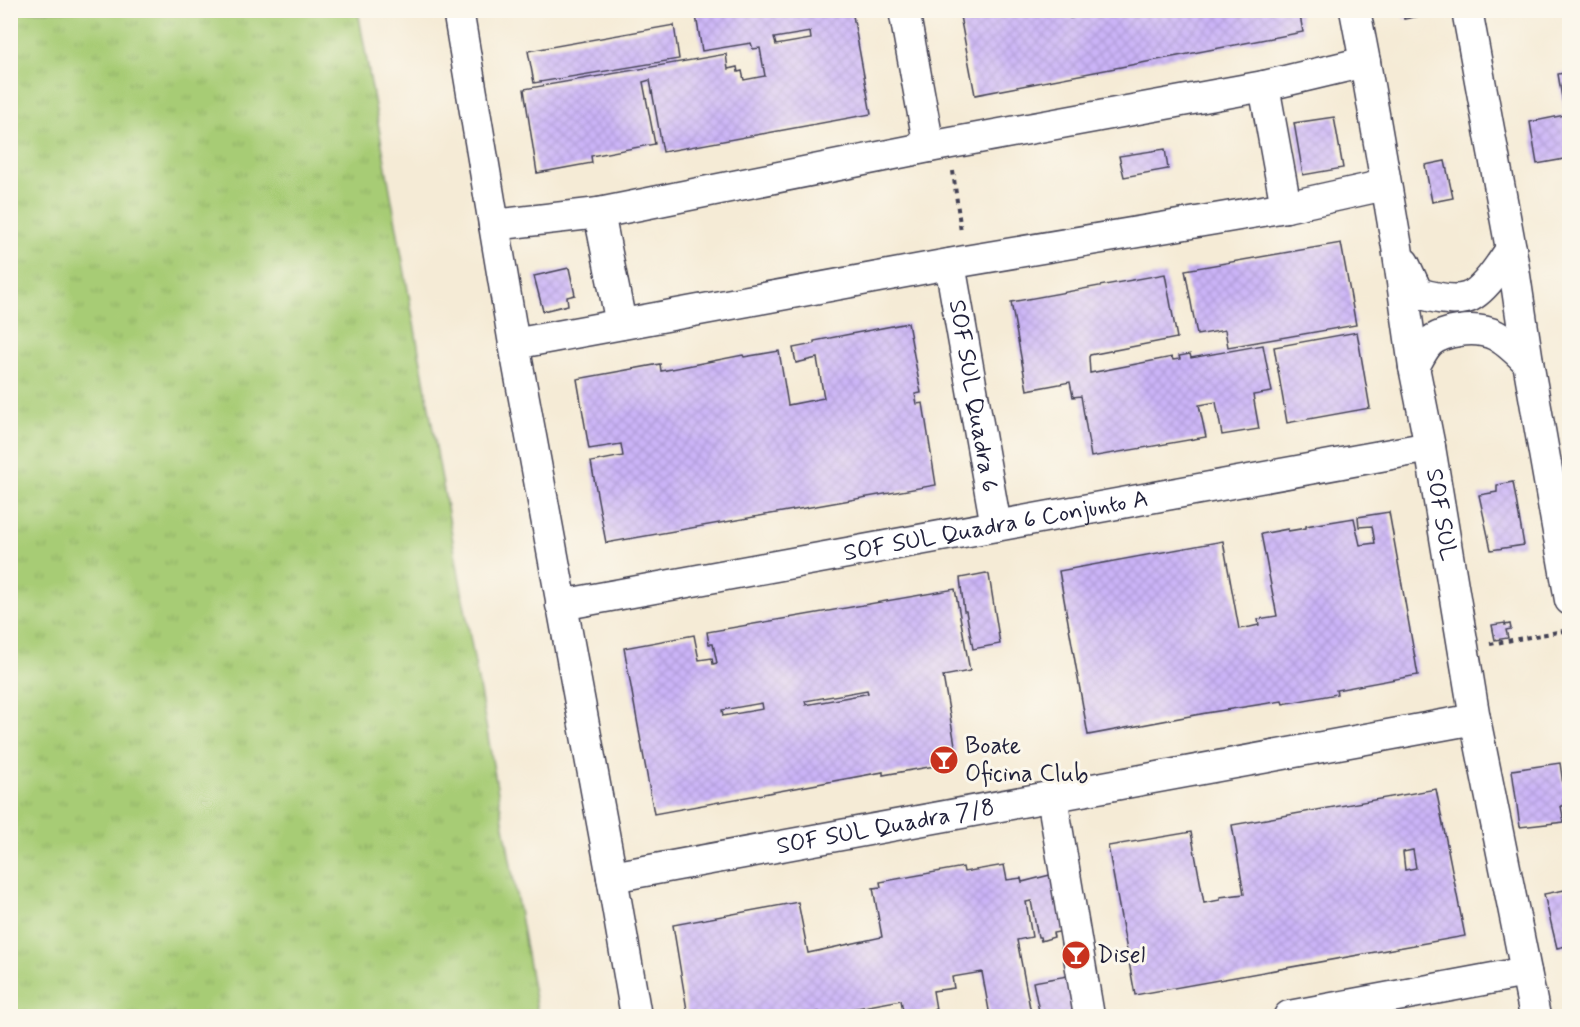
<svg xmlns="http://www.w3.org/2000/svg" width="1580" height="1027" viewBox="0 0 1580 1027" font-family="Mynerve,sans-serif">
<defs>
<pattern id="grass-tufts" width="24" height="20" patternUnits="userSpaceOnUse" patternTransform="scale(1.5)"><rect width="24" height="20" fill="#a7cc75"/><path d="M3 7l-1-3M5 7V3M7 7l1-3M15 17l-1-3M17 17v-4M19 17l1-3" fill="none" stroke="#8faf66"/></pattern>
<pattern id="building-cross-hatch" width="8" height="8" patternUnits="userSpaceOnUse" patternTransform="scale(1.5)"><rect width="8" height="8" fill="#cbb4f7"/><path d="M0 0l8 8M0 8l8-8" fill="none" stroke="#ae9ad5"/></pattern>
</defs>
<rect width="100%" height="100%" fill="#fbf7ec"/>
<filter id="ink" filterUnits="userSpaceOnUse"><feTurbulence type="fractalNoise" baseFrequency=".0167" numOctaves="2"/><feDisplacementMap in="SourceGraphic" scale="12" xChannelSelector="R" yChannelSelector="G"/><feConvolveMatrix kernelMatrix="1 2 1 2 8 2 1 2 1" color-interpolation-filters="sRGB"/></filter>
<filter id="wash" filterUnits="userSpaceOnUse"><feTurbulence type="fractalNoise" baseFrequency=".008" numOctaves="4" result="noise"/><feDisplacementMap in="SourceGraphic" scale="24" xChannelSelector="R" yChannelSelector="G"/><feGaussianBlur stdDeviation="1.35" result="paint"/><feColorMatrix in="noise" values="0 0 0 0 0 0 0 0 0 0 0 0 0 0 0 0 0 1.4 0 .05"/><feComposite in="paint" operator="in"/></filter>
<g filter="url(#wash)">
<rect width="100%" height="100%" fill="#f5ebd6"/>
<path fill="url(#grass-tufts)" stroke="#647758" stroke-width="1.5" d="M10 11H358L538 1016H11Z"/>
<g id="blocks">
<g fill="url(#building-cross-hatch)" fill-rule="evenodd">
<path d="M695 10H852L871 114 663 152 650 80 643 82 655 144 591 156 592 163 537 173 524 89 726 54 728 69 737 67 738 72 742 71 744 80 765 76 760 48 753 49 751 43 702 51ZM810 32 811 39 776 45 774 38Z"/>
<path d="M991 10H1082L1069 14 1070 18 1089 14 1088 10H1299L1303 32 975 95 960 16Z"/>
<path d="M1403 10H1440V12L1404 19Z"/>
<path d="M674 25 679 59 534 83 528 51Z"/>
<path d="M1570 72V158L1537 164 1530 122 1565 115 1558 74Z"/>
<path d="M1334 117 1343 168 1303 175 1294 123Z"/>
<path d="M1165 149 1168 169 1124 177 1119 156Z"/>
<path d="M1445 161 1453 198 1432 202 1425 165Z"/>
<path d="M1341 243 1356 325 1228 347 1225 330 1197 335 1185 270Z"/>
<path d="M569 268 575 295 567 297 568 305 543 311 534 276Z"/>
<path d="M1165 274 1177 338 1090 355 1089 357 1090 373 1172 357 1173 360 1180 359 1179 356 1190 354 1191 358 1263 345 1272 392 1253 395 1259 429 1222 435 1216 402 1199 405 1206 437 1091 457 1081 396 1073 397 1070 382 1027 390 1011 302Z"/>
<path d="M908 323 921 393 915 394 917 404 923 403 936 485 606 543 591 462 623 456 621 444 589 449 577 379 660 364 661 371 743 355 744 357 779 351 788 405 824 398 817 358 796 363 793 348 814 344V341Z"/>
<path d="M1357 332 1370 408 1287 423 1274 347Z"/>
<path d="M1513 482 1524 545 1491 550 1479 495 1497 492V485Z"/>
<path d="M1389 512 1418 675 1336 690 1337 694 1283 704 1282 701 1206 713 1088 735 1059 571 1223 541 1239 629 1250 627 1259 625 1258 619 1277 616 1261 534 1288 529V531L1306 528V526L1354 518 1360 545 1375 543 1372 526 1359 527 1358 517Z"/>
<path d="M986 573 989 575 1000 644 973 649 966 611H964L960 578Z"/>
<path d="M955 589 970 671 943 676 958 762 883 775V772L654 814 624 648 694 635 699 660 712 658 713 664 717 663 713 644H709L707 632ZM867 690 868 693 865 694 806 705 805 701ZM762 703 763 709 723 716 722 710Z"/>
<path d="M1505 623V625L1510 624 1511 629 1506 630 1508 638 1495 640 1492 625Z"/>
<path d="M1560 763 1565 798 1563 799 1564 806H1561L1564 822 1520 827 1512 770Z"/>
<path d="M1436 789 1465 936 1135 995 1108 846 1191 832 1204 903 1220 900V897L1244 894 1232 825ZM1413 850 1416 868 1405 870 1403 852Z"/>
<path d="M1004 865 1007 880 1021 878 1022 882 1054 874 1064 931 1053 933 1054 937 1041 941 1040 937H1038L1031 901 1026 902 1032 937 1017 940 1031 1013 1012 1016H990L982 972 952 977 954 988 933 991 936 1009 904 1016 901 1000 819 1015V1012L792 1016H688L673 925 798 902 808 953 882 937 873 888 881 887 880 882 963 867 964 872Z"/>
<path d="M1570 889V945L1557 948 1544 894Z"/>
<path d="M1067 976 1075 1016H1040L1033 982Z"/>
</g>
</g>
</g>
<g filter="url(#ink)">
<use href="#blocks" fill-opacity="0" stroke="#424052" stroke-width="1.5"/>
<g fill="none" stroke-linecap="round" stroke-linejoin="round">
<g stroke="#424052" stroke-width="33">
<g id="minor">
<path d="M458 10 514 344 612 877 636 1016"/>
<path d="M904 10 929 147"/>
<path id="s1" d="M1355 10 1365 62 1397 247 1414 367 1430 447 1475 719 1535 1016"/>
<path d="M1467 10 1511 249 1528 362 1570 600"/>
<path d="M1264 86 1286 207"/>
<path d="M599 213 621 324"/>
<path d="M494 225 599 213 929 147 1264 86 1365 62"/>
<path d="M1404 263 1418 293C1432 297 1451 302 1466 298 1482 294 1502 263 1511 249"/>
<path id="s2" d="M950 264 996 526"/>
<path d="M514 344 965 261 1286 207 1385 185"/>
<path d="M1414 367C1418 360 1423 349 1429 343 1436 336 1450 332 1459 331 1493 326 1505 340 1528 362"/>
<path id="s3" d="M561 605 1430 447"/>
<path d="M1052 797 1089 1016"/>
<path id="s4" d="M612 877 1475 719"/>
<path d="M1289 1016 1526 972"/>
</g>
</g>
<g stroke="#424052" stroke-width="4" stroke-dasharray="4.5 4.5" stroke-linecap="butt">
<path d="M953 171 961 232"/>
<path d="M1490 644 1569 630"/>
</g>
<use href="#minor" stroke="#fff" stroke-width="30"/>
</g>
</g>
<defs>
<g id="bar-disc" transform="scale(1.5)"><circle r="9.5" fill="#c8321e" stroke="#fbf7ec"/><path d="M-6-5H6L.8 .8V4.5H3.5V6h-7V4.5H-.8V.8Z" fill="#fff"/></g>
</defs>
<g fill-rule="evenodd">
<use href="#bar-disc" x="944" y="760"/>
<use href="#bar-disc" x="1076" y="955"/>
</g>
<g text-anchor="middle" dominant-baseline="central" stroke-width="6" stroke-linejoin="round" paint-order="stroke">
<g font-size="24" fill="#22223b" stroke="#fbf7ec">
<text stroke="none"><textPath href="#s2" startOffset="134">SOF SUL Quadra 6</textPath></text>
<text stroke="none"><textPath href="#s1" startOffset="512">SOF SUL</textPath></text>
<text stroke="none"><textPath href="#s3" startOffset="442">SOF SUL Quadra 6 Conjunto A</textPath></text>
<text stroke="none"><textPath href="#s4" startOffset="278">SOF SUL Quadra 7/8</textPath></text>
</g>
<g font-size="24" fill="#22223b" stroke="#fbf7ec" text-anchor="start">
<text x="965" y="746">Boate<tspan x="965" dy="28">Oficina Club</tspan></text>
<text x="1097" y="955">Disel</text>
</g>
</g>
<rect width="1580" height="1027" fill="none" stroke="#fbf7ec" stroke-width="36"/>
</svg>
